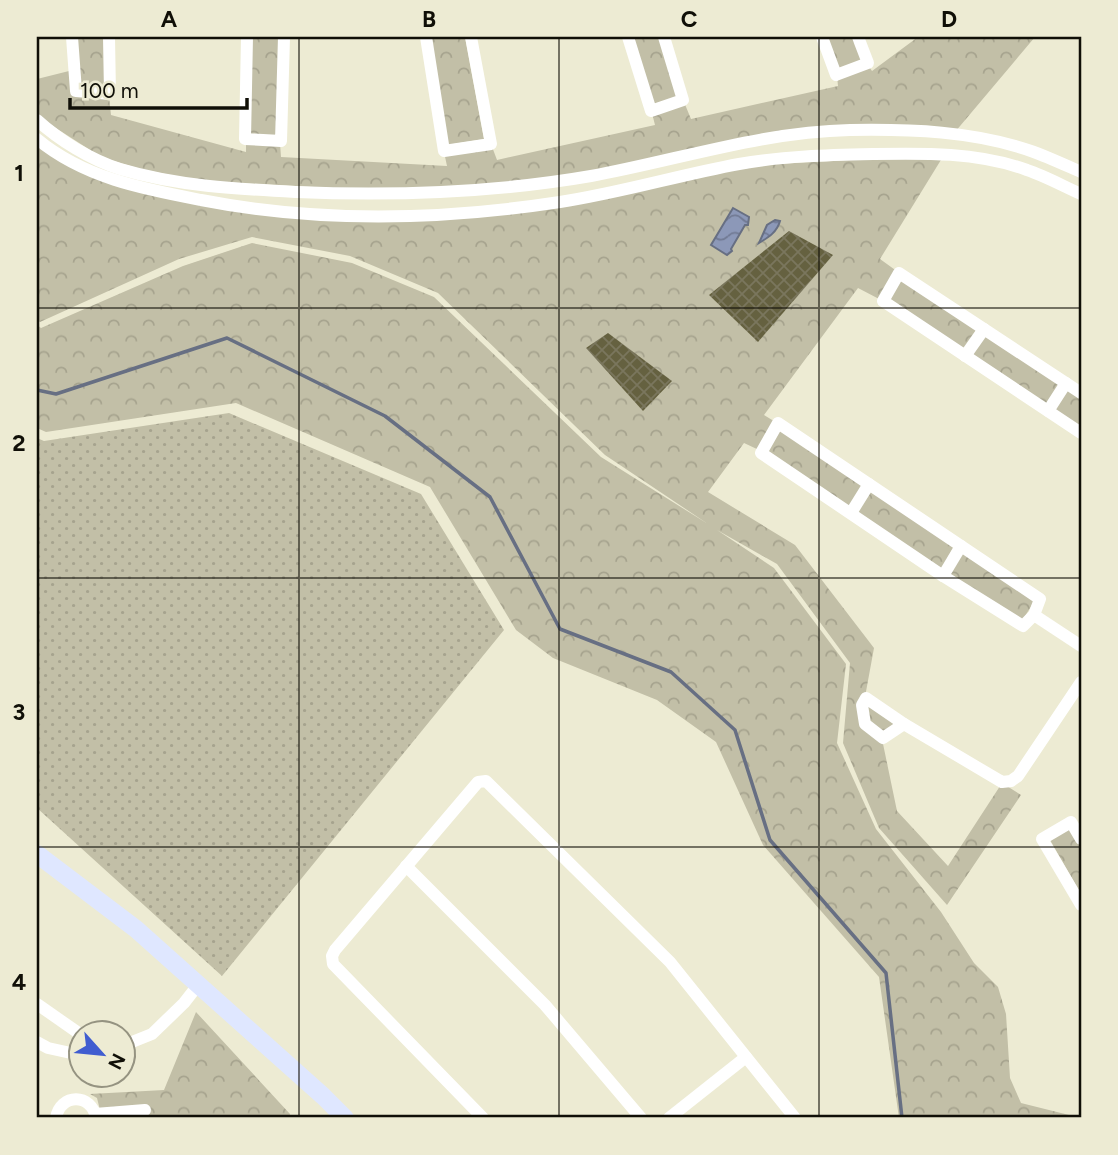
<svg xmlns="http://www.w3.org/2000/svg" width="1118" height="1155" font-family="Figtree,sans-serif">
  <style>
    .grass { fill: url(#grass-dots) }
    .forest { fill: url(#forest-crowns) }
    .water { fill: url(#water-waves); stroke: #676f83; stroke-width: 2 }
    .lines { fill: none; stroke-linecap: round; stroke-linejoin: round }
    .stream { stroke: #676f83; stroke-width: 3.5 }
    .building { fill: url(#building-cross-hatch) }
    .street { stroke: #fff; stroke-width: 12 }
    .secondary { stroke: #dfe7ff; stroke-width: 18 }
    .grid { fill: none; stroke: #100f07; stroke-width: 2; stroke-opacity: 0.55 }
    .neatline { fill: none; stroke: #100f07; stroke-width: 2.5 }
    .grid-label { font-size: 23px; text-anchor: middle; font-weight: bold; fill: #100f07 }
  </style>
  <defs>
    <pattern id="grass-dots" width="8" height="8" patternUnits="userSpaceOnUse" patternTransform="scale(1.75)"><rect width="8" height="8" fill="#c2bfa7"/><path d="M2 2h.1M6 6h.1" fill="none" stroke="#a6a38e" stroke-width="1.8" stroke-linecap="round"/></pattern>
    <pattern id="forest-crowns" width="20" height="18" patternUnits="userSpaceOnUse" patternTransform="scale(1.75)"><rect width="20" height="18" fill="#c2bfa7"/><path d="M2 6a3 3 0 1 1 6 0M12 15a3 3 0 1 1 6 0" fill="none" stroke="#a6a38e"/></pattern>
    <pattern id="water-waves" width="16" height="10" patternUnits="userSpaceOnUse" patternTransform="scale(1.75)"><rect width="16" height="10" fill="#8c98b8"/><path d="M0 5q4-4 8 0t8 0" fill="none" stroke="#717a94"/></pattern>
    <pattern id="building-cross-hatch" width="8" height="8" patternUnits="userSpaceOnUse" patternTransform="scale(1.75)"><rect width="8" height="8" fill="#656140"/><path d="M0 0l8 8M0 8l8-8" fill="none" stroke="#7a765d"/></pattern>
  </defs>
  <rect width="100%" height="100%" fill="#edebd3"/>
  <polygon class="grass" points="229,413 421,494 504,630 222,976 37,808 37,438 44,441"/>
  <g class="forest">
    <polygon points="75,37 107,37 107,91 78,88"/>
    <polygon points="250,37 280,37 277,138 248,137"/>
    <polygon points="429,37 465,37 484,139 447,145"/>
    <polygon points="632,37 659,37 677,97 654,106"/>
    <polygon points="826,37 854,37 864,62 839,70"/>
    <polygon points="918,37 1035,37 955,132 852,128 590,174 468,190 388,191 200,181 140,169 101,157 48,123 37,113 37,79 73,70 75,93 109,96 111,115 246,152 246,141 280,143 281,157 447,166 444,152 491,144 497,160 655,125 652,113 684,102 691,119 838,86 837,76 868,65 872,71"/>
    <polygon points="37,142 108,183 282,212 488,213 736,166 944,155 880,259 898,272 881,300 858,288 764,415 777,423 759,450 744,443 708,492 795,545 874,648 865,697 861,705 882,739 897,811 948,866 1002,783 1021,795 947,905 879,828 843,743 850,663 777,564 717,530 774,568 846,664 837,743 876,829 941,912 974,963 998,987 1006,1014 1010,1078 1021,1103 1081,1118 899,1118 879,977 763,845 716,742 657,700 553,658 516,630 430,487 236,403 46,432 37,428 37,325 41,328 183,266 252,243 352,263 434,297 601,457 708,524 605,455 438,293 350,256 252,237 179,259 40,322 37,319"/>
    <polygon points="901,277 979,329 964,350 887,300"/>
    <polygon points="985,332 1060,384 1047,406 969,355"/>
    <polygon points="1067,387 1081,396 1081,428 1053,411"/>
    <polygon points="779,427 864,485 850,507 766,451"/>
    <polygon points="870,488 954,546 941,570 856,512"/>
    <polygon points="962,550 1035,600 1022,621 949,575"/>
    <polygon points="867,700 900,724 883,735 868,724"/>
    <polygon points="1070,828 1081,847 1081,894 1050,840"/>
    <polygon points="196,1012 290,1114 289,1118 99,1118 101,1114 97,1098 90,1094 164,1090"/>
  </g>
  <g class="water">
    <polygon points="733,208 749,217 748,225 745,225 731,249 732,251 727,255 711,245"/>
    <path d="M775,220L780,221C777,232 769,237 759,243L767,225Z"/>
  </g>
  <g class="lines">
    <polyline class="stream" points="37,390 56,394 227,338 385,416 490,497 560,629 671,672 735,730 770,840 886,973 902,1118"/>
  </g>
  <g class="building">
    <polygon points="789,231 833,255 758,342 709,295"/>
    <polygon points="608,333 672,381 643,411 586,348"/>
  </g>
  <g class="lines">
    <g class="street">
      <polyline points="72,37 76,91 110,94 109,37"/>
      <polyline points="247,37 245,139 281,141 284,37"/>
      <polyline points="426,37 444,151 491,144 471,37"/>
      <polyline points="628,37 651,111 683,100 664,37"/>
      <polyline points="822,37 836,75 868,63 858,37"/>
      <path d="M37,120C59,140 91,160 120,169C177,186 237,189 296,192C395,196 493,193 591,176C678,160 761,132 850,130C910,129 974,131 1031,151C1048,157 1065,165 1081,172"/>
      <path d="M37,139C84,178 143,189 201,200C319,223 442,220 560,202C620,193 679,175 739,164C783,156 828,155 873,154C924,153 978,152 1027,170C1045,176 1063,186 1081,194"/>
      <polyline points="965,356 984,329"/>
      <polyline points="1081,393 899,273 883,301 1081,433"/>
      <polyline points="1048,411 1066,383"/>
      <polygon points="778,423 1040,599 1034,615 1023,626 943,576 761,453"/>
      <polyline points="851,513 869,484"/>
      <polyline points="943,576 961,546"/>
      <polyline points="1034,615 1081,646"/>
      <polygon points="866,698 904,724 883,738 865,724 862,705"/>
      <polyline points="904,724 1002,782 1011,781 1018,776 1081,682"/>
      <polyline points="1081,839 1071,822 1042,839 1081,905"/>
      <polyline points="406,866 545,1005 641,1118"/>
      <polyline points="37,1004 80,1034"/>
      <polyline points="37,1042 48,1048 80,1055"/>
      <polyline points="122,1046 152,1034 184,1003 198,985"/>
      <polyline points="95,1114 145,1110"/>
      <path d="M56,1118C60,1093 92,1093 96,1118"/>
      <polyline points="483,1118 333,964 332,956 335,950 478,782 486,781 670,962 795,1118"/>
      <polyline points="669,1118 746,1057"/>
    </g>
    <polyline class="secondary" points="37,854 136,929 323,1096 345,1118"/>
  </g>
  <path class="grid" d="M299,37V1118M559,37V1118M819,37V1118M37,308H1081M37,578H1081M37,847H1081"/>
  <rect width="1118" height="1155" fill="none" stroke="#edebd3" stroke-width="77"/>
  <g transform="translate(102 1054) rotate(117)"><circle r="33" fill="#edebd3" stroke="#959381" stroke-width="2"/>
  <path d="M0-5L12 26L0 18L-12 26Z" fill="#405dd0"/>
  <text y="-10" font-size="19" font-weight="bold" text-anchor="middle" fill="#100f07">N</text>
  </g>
  <path d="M70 98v10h177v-10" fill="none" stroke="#100f07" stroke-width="3.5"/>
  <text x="80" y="98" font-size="21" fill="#100f07" stroke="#edebd3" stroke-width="5" paint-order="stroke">100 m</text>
  <rect x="38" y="38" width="1042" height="1078" class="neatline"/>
  <g class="grid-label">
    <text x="169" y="27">A</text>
    <text x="429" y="27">B</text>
    <text x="689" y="27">C</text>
    <text x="949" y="27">D</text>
    <text x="19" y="181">1</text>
    <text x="19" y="451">2</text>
    <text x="19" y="720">3</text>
    <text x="19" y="990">4</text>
  </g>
</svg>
